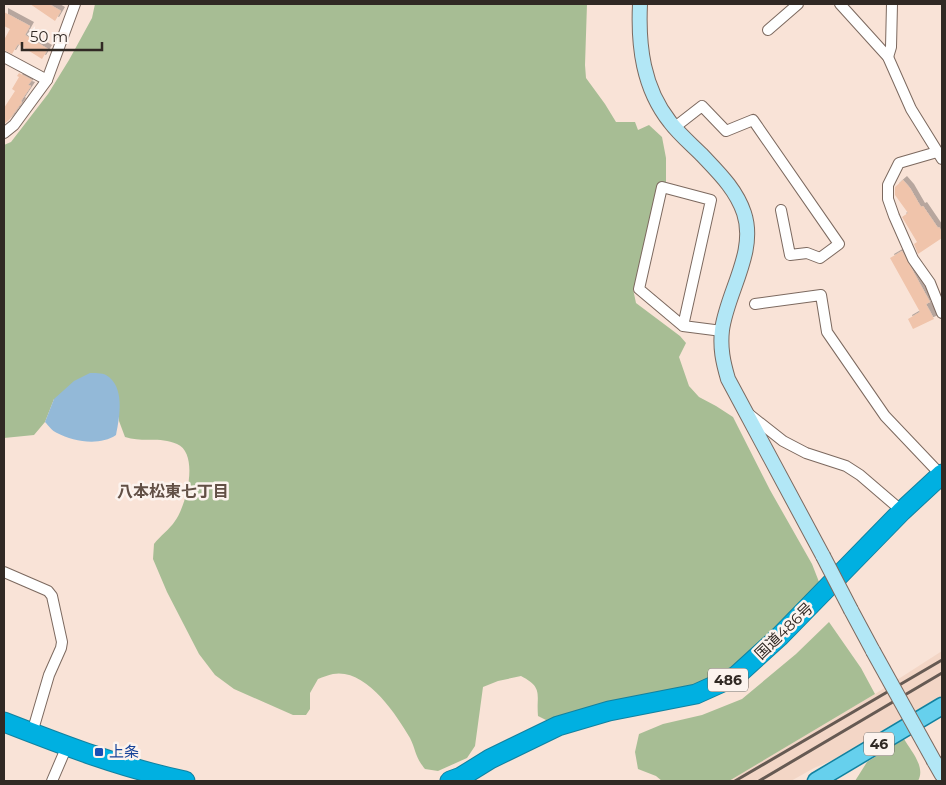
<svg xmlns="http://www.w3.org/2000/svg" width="946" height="785" font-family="Montserrat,'Noto Sans JP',sans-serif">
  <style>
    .built { fill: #f3d6c6 }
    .forest { fill: #a7bd94 }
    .water { fill: #93b9d8 }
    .building { fill: #f0c4ab; filter: url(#shadow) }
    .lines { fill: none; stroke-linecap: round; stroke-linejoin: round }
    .street-casing { stroke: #7c695f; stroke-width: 12 }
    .secondary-casing { stroke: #7c695f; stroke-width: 16 }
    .primary-casing { stroke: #11819f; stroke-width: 19 }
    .highway-casing { stroke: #11819f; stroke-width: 21 }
    .street { stroke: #fff; stroke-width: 10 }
    .secondary { stroke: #b2e7f6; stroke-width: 14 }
    .primary { stroke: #66d0ed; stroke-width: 16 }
    .highway { stroke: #00b0e1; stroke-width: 19 }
    .rail { stroke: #665a53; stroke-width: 3 }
    .secondary-bridge-casing { stroke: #7c695f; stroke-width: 16; stroke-linecap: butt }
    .secondary-bridge { stroke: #b2e7f6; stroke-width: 14 }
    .transit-dot { fill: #1a4fb4; stroke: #fcf3ee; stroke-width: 2 }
    .labels { text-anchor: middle; stroke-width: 5; stroke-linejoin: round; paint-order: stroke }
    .shield { fill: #fcf3ee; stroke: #6e6661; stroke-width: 1 }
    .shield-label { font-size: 14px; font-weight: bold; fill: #312924 }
    .street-label { font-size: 15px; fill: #312924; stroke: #fcf3ee }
    .transit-label { font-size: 15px; fill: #164399; stroke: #fcf3ee; text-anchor: start }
    .neighbourhood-label { font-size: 16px; font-weight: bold; fill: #614f45; stroke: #fcf3ee }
  </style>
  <defs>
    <filter id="shadow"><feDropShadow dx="4" dy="-4" stdDeviation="0" flood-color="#0004"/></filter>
  </defs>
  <rect width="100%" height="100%" fill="#f9e3d7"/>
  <polygon class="built" points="942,651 942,701 856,750 814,768 791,781 729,781 875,694"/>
  <g class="forest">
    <path d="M95,4H587L585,65L586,78L605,104L616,122H635L638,130L649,125L662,137L666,158V187L643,271L633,289L636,303L680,336L686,343L679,357L689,386L699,397L716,406L733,417L770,490L812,564L821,587L742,665L695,690L591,712L546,720L538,716C536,694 544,688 521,676L498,681L483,687L475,746L467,758L438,771L425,769C415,757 416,750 410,738C396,714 366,668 333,674C328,675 323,677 318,679L310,693V709L306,715H293L234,689L215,675L199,654L167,592L153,559L154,544C160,536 170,529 175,521C186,506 200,454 177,444C159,436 143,443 125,437L119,421V400L54,399L45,422L34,435L4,438V145L11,142L48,94L69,60L92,18Z"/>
    <polygon points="829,622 861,668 875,694 729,781 662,781 656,776 638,769 635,752 639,734 663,724 702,715 742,699 796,654"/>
    <path d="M904,739C911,751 926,767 918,781H855L867,762Z"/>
  </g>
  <path class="water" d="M90,373C94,373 102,373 106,375C125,386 120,416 116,435C100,446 74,442 57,433C52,431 49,426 45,422L54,399L74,381Z"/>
  <g class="building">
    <polygon points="30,4 49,4 61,11 55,21"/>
    <polygon points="4,12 30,26 25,35 48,49 42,59 18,44 12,54 4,50 4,40 10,29 4,26"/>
    <polygon points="19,73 32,80 28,85 31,86 21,101 22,102 9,120 4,124 4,108 15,91 12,89 19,77 17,76"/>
    <polygon points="903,180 910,188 921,207 923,206 938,228 939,227 942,232 942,238 918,254 914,244 917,242 902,217 908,213 895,195 895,187"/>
    <polygon points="902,251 930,302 926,304 934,319 913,329 908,319 920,312 890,258"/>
  </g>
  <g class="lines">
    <defs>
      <g id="street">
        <polyline points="840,4 888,57 911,109 942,159"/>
        <polyline points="768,30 798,4"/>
        <polyline points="4,57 47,80"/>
        <polyline points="888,57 891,47 892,4"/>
        <polyline points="675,127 702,106 726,131 753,120 839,244 820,258 807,253 790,255 781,210"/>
        <polyline points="4,133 14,125 47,80 75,4"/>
        <polyline points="937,152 899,163 888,185 888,199 894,216 913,259 930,283 942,313"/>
        <polyline points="755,304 821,295 827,332 885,416 941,475"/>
        <polyline points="683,326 711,200 662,187 639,289 683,326 722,331"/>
        <polyline points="750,415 783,441 806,453 846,466 860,475 902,511"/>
        <polyline points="4,572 48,591 52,596 62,642 61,648 49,675 32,733"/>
        <polyline points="52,781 67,746"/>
      </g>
      <g id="secondary">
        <path d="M640,4C638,46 643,88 670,122C679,134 691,144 702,155C718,172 736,189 744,213C757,252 727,292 722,330C720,348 723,362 728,379L823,556"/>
        <polyline points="851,610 873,651"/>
        <polyline points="934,761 942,775"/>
      </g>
      <polyline id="primary" points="816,781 942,706"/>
      <g id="highway">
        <path d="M4,722C63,745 122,768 185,781"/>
        <polyline points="450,781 461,777 490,759 558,726 609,711 696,694 736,676 780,636 902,511 942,474"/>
      </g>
    </defs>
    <use href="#street" class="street-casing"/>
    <use href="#secondary" class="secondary-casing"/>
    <use href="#primary" class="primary-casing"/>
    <use href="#highway" class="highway-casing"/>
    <use href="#street" class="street"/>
    <use href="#secondary" class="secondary"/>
    <use href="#primary" class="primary"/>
    <use href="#highway" class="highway"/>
    <g class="rail">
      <polyline points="735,781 942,660"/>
      <polyline points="759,781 942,673"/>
    </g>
    <defs>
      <g id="secondary-bridge">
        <polyline points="823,556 851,610"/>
        <polyline points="873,651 934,761"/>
      </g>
    </defs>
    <use href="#secondary-bridge" class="secondary-bridge-casing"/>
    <use href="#secondary-bridge" class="secondary-bridge"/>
  </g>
  <rect class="transit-dot" x="94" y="747" width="10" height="10" rx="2.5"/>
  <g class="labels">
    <g class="shield">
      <rect x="708" y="668.5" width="40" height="23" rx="4"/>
      <rect x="864" y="732.5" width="30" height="23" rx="4"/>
    </g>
    <g class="shield-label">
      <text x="728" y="685">486</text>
      <text x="879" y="749">46</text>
    </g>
    <g class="street-label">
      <text transform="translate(784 631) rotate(-44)" y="5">国道486号</text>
    </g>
    <g class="transit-label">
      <text x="109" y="757">上条</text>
    </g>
    <g class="neighbourhood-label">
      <text x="173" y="497">八本松東七丁目</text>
    </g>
  </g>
  <rect width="946" height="785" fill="none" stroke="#312924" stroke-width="10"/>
  <path d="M22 42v8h80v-8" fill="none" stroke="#312924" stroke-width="2.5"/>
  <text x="30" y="42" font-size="15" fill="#312924" stroke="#fcf3ee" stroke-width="4" paint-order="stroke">50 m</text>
</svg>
